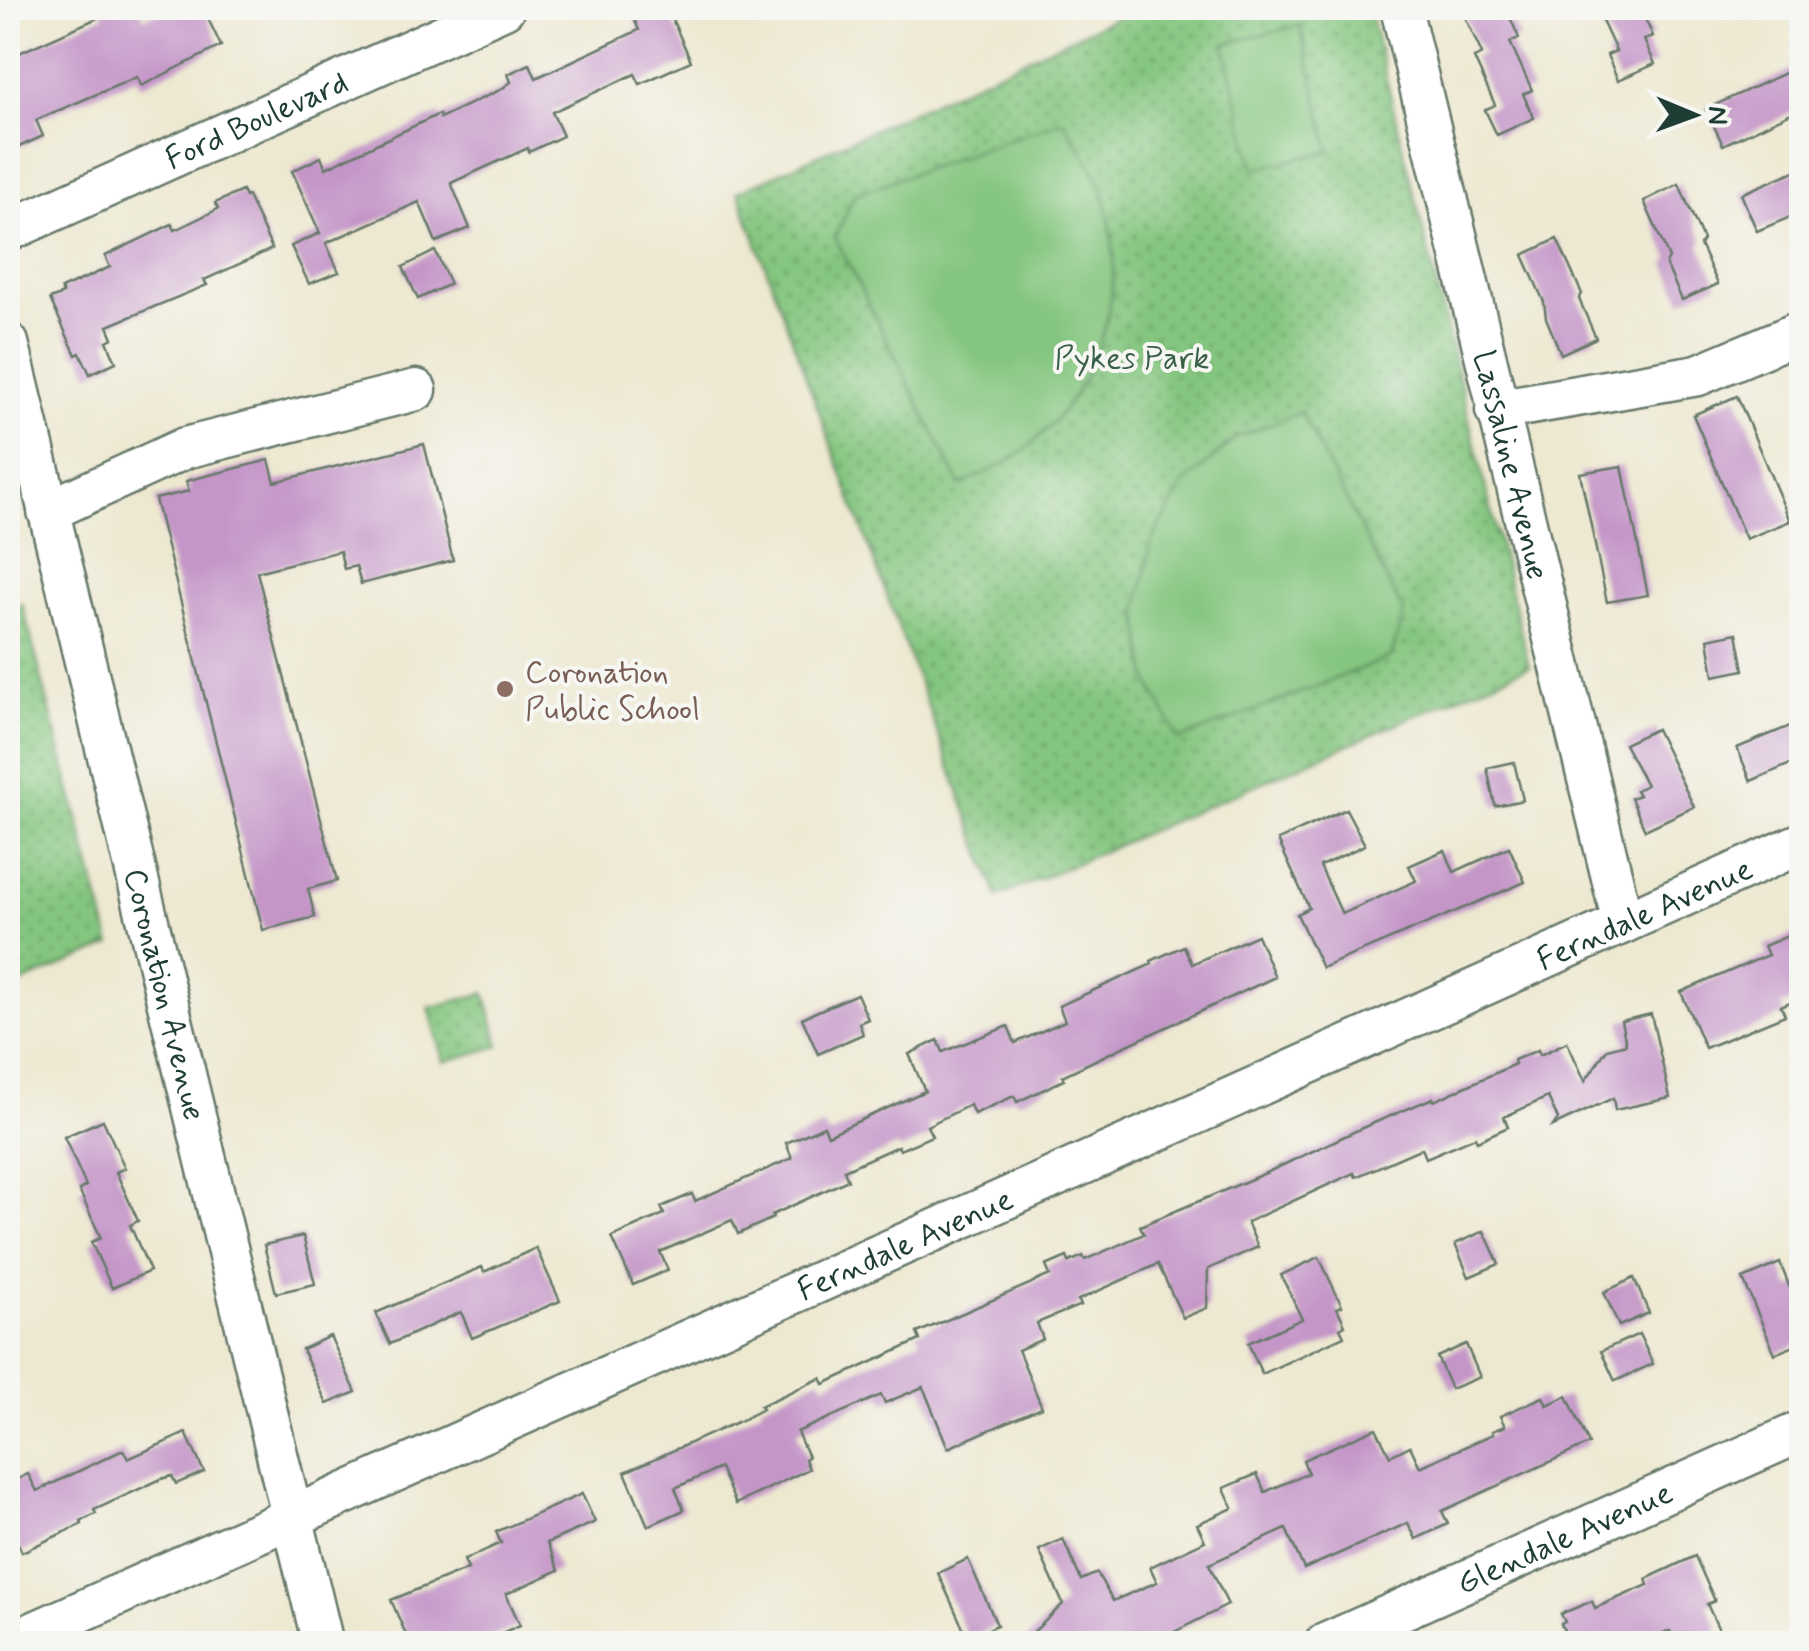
<svg xmlns="http://www.w3.org/2000/svg" width="1809" height="1651" font-family="Mynerve,sans-serif">
  <style>
    .grass { fill: url(#grass-dots); stroke: #52825a; stroke-width: 2.5 }
    .pitch { fill: #84c67f; stroke: #52825a; stroke-width: 2.5 }
    .building { fill: #c496c8 }
    .lines { fill: none; stroke-linecap: round; stroke-linejoin: round }
    .minor-casing { stroke: #67796b; stroke-width: 45 }
    .minor { stroke: #fff; stroke-width: 40 }
    .education-dot { fill: #8d6e63; stroke: #f6f6f2; stroke-width: 4 }
    .labels { text-anchor: middle; stroke-width: 8; stroke-linejoin: round; paint-order: stroke }
    .street-label { font-size: 32px; fill: #1f3d34; stroke: #f6f6f2 }
    .park-label { font-size: 32px; fill: #385f47; stroke: #f6f6f2 }
    .education-label { font-size: 32px; fill: #785e54; stroke: #f6f6f2; text-anchor: start }
  </style>
  <defs>
    <pattern id="grass-dots" width="8" height="8" patternUnits="userSpaceOnUse" patternTransform="scale(2.5)"><rect width="8" height="8" fill="#84c67f"/><path d="M2 2h.1M6 6h.1" fill="none" stroke="#6ba269" stroke-width="1.8" stroke-linecap="round"/></pattern>
  </defs>
  <rect width="100%" height="100%" fill="#f6f6f2"/>
  <filter id="ink" filterUnits="userSpaceOnUse"><feTurbulence type="fractalNoise" baseFrequency=".01" numOctaves="2"/><feDisplacementMap in="SourceGraphic" scale="20" xChannelSelector="R" yChannelSelector="G"/><feConvolveMatrix kernelMatrix="1 2 1 2 8 2 1 2 1" color-interpolation-filters="sRGB"/></filter>
  <filter id="wash" filterUnits="userSpaceOnUse"><feTurbulence type="fractalNoise" baseFrequency=".0048" numOctaves="4" result="noise"/><feDisplacementMap in="SourceGraphic" scale="40" xChannelSelector="R" yChannelSelector="G"/><feGaussianBlur stdDeviation="2.25" result="paint"/><feColorMatrix in="noise" values="0 0 0 0 0 0 0 0 0 0 0 0 0 0 0 0 0 1.4 0 .05"/><feComposite in="paint" operator="in"/></filter>
  <g filter="url(#wash)">
    <rect width="100%" height="100%" fill="#ede8d0"/>
    <g class="grass">
      <polygon points="1136,8 1369,8 1529,666 998,897 738,192"/>
      <polygon points="22,603 111,945 8,989 8,610"/>
      <polygon points="485,993 500,1046 444,1062 429,1008"/>
    </g>
    <g class="pitch">
      <polygon points="1300,25 1330,151 1254,169 1224,44"/>
      <path d="M1063,120C1075,141 1093,164 1101,186C1132,283 1104,382 1027,448C1009,464 981,474 960,485L835,237L855,194Z"/>
      <polygon points="1301,412 1404,613 1391,657 1179,740 1148,679 1138,611 1151,542 1185,483 1237,437"/>
    </g>
    <g id="blocks">
      <g class="building">
        <polygon points="101,8 140,8 144,18 167,8 203,8 221,46 141,86 137,77 36,120 43,136 8,152 8,58 104,15"/>
        <polygon points="629,8 667,8 691,61 640,84 635,74 552,112 563,136 529,152 528,148 451,183 470,228 436,242 419,202 326,243 339,272 309,284 291,246 320,233 292,171 321,157 326,168 439,114 440,118 500,90 511,82 508,74 530,64 536,78 639,30"/>
        <polygon points="1461,8 1506,8 1519,38 1510,42 1532,90 1523,94 1534,118 1497,135 1485,110 1495,105 1474,58 1482,54"/>
        <polygon points="1596,8 1640,8 1653,36 1644,40 1655,64 1618,80 1607,55 1616,51"/>
        <polygon points="1802,65 1802,108 1723,145 1706,109"/>
        <polygon points="1802,168 1802,212 1757,231 1741,194"/>
        <polygon points="1679,184 1703,240 1700,245 1718,284 1682,300 1666,264 1669,258 1644,201"/>
        <polygon points="242,191 245,197 248,196 272,249 204,280 207,285 108,326 113,338 107,341 116,362 90,374 80,353 76,355 50,299 63,294 61,289 110,267 105,256 172,224 175,230 218,209 215,203"/>
        <polygon points="1557,239 1582,294 1579,299 1596,338 1561,354 1546,318 1544,302 1523,255"/>
        <polygon points="435,251 450,284 418,299 403,267"/>
        <polygon points="1737,396 1790,521 1746,539 1693,415"/>
        <polygon points="424,444 453,560 361,584 356,566 344,569 340,551 257,572 337,881 308,889 315,917 263,930 155,499 189,491 186,481 269,460 275,482"/>
        <polygon points="1622,466 1648,595 1607,602 1580,473"/>
        <polygon points="1737,633 1744,670 1714,676 1708,639"/>
        <polygon points="1802,721 1802,759 1751,781 1737,748"/>
        <polygon points="1656,729 1694,807 1645,830 1631,798 1639,795 1636,790 1646,785 1624,744"/>
        <polygon points="1514,762 1523,800 1495,806 1487,768"/>
        <polygon points="1346,809 1365,845 1320,866 1342,914 1416,881 1409,866 1445,850 1454,872 1509,847 1525,882 1322,968 1297,914 1309,908 1278,840"/>
        <polygon points="1802,930 1802,997 1781,1006 1785,1015 1705,1048 1681,992 1768,955 1764,946"/>
        <polygon points="1257,935 1275,977 1108,1054 1062,1076 1064,1080 1017,1102 1014,1096 974,1114 970,1105 927,1126 932,1136 900,1150 898,1146 844,1170 848,1180 772,1215 773,1218 738,1234 732,1220 660,1252 668,1270 633,1285 612,1237 664,1214 661,1207 692,1194 695,1201 792,1158 786,1143 824,1126 828,1135 925,1091 909,1054 938,1040 943,1052 1008,1026 1015,1043 1065,1021 1059,1006 1152,964 1151,961 1184,946 1192,964"/>
        <polygon points="857,994 868,1019 859,1023 863,1034 818,1054 802,1018"/>
        <polygon points="1651,1014 1670,1098 1615,1110 1613,1098 1553,1126 1558,1119 1548,1097 1504,1117 1508,1127 1477,1141 1475,1137 1426,1158 1422,1148 1356,1177 1354,1173 1247,1222 1258,1247 1208,1269 1207,1308 1183,1318 1158,1264 1078,1300 1081,1305 1037,1323 1043,1339 1018,1350 1042,1407 948,1448 923,1387 885,1403 881,1395 797,1432 808,1457 805,1459 809,1469 736,1504 720,1468 675,1488 684,1510 648,1526 625,1472 744,1419 762,1409 760,1406 821,1378 824,1384 920,1340 917,1333 1050,1275 1046,1266 1067,1257 1069,1262 1083,1256 1085,1260 1144,1234 1140,1226 1268,1172 1362,1128 1433,1098 1434,1101 1515,1064 1514,1060 1538,1050 1540,1055 1567,1042 1585,1081 1607,1049 1626,1044 1621,1021"/>
        <polygon points="103,1120 125,1168 116,1172 138,1221 130,1225 150,1271 112,1288 91,1242 101,1238 79,1190 86,1186 64,1137"/>
        <polygon points="1484,1231 1499,1264 1469,1277 1455,1244"/>
        <polygon points="303,1236 315,1284 276,1293 264,1245"/>
        <polygon points="536,1248 560,1301 472,1338 461,1312 390,1344 376,1313 482,1267 484,1272"/>
        <polygon points="1319,1257 1342,1306 1337,1308 1345,1325 1340,1328 1344,1336 1262,1374 1248,1343 1302,1319 1281,1275"/>
        <polygon points="1780,1263 1790,1288 1802,1283 1802,1343 1775,1354 1743,1279"/>
        <polygon points="1634,1278 1649,1313 1619,1326 1604,1292"/>
        <polygon points="1639,1334 1653,1364 1615,1381 1601,1351"/>
        <polygon points="330,1336 356,1392 327,1404 302,1349"/>
        <polygon points="1466,1344 1480,1377 1451,1389 1437,1357"/>
        <polygon points="1567,1396 1589,1444 1442,1511 1448,1524 1416,1539 1408,1523 1304,1569 1286,1529 1209,1564 1228,1605 1150,1644 1021,1644 1063,1604 1039,1550 1063,1539 1081,1580 1097,1573 1113,1601 1157,1582 1150,1567 1205,1541 1197,1524 1233,1508 1224,1488 1257,1474 1265,1492 1308,1473 1303,1460 1376,1428 1390,1456 1410,1446 1420,1467 1493,1434 1492,1431 1505,1426 1500,1416 1543,1397 1547,1405"/>
        <polygon points="186,1433 204,1472 176,1484 172,1476 161,1479 94,1510 96,1514 81,1521 82,1524 22,1552 8,1521 8,1484 28,1474 37,1491 123,1450 128,1459"/>
        <polygon points="582,1494 595,1522 547,1543 559,1570 506,1594 520,1625 477,1644 410,1644 391,1600 468,1569 464,1560 501,1543 496,1532"/>
        <polygon points="1695,1556 1715,1601 1707,1604 1719,1630 1689,1644 1675,1644 1670,1631 1641,1644 1570,1644 1561,1624 1565,1622 1561,1614 1592,1601 1595,1608 1648,1585 1646,1579"/>
        <polygon points="968,1559 997,1625 968,1639 938,1573"/>
      </g>
    </g>
  </g>
  <g filter="url(#ink)">
    <use href="#blocks" fill-opacity="0" stroke="#67796b" stroke-width="2.5"/>
    <g class="lines">
      <defs>
        <g id="minor">
          <path id="s1" d="M1401,8L1623,923"/>
          <path id="s2" d="M8,231L504,8"/>
          <path id="s3" d="M8,343L323,1644"/>
          <polyline points="1496,410 1698,375 1802,331"/>
          <polyline points="48,511 185,448 416,390"/>
          <path id="s4" d="M8,1644L1802,843"/>
          <path id="s5" d="M1325,1644L1802,1431"/>
        </g>
      </defs>
      <use href="#minor" class="minor-casing"/>
      <use href="#minor" class="minor"/>
    </g>
  </g>
  <circle class="education-dot" cx="505" cy="689" r="10"/>
  <g class="labels">
    <g class="street-label">
      <text dy="11" stroke="none"><textPath href="#s2" startOffset="272">Ford Boulevard</textPath></text>
      <text dy="11" stroke="none"><textPath href="#s1" startOffset="470">Lassaline Avenue</textPath></text>
      <text dy="11" stroke="none"><textPath href="#s4" startOffset="1792">Ferndale Avenue</textPath></text>
      <text dy="11" stroke="none"><textPath href="#s3" startOffset="670">Coronation Avenue</textPath></text>
      <text dy="11" stroke="none"><textPath href="#s4" startOffset="982">Ferndale Avenue</textPath></text>
      <text dy="11" stroke="none"><textPath href="#s5" startOffset="262">Glendale Avenue</textPath></text>
    </g>
    <g class="park-label">
      <text x="1132" y="368">Pykes Park</text>
    </g>
    <g class="education-label">
      <text x="525" y="682">Coronation<tspan x="525" dy="37">Public School</tspan></text>
    </g>
  </g>
  <rect width="1809" height="1651" fill="none" stroke="#f6f6f2" stroke-width="40"/>
  <g transform="translate(1694 115) rotate(91)" stroke="#f6f6f2" stroke-width="8" paint-order="stroke">
  <path d="M0-8L18 38L0 25L-18 38Z" fill="#1f3d34"/>
  <text y="-15" font-size="28" font-weight="bold" text-anchor="middle" fill="#1f3d34">N</text>
  </g>
</svg>
